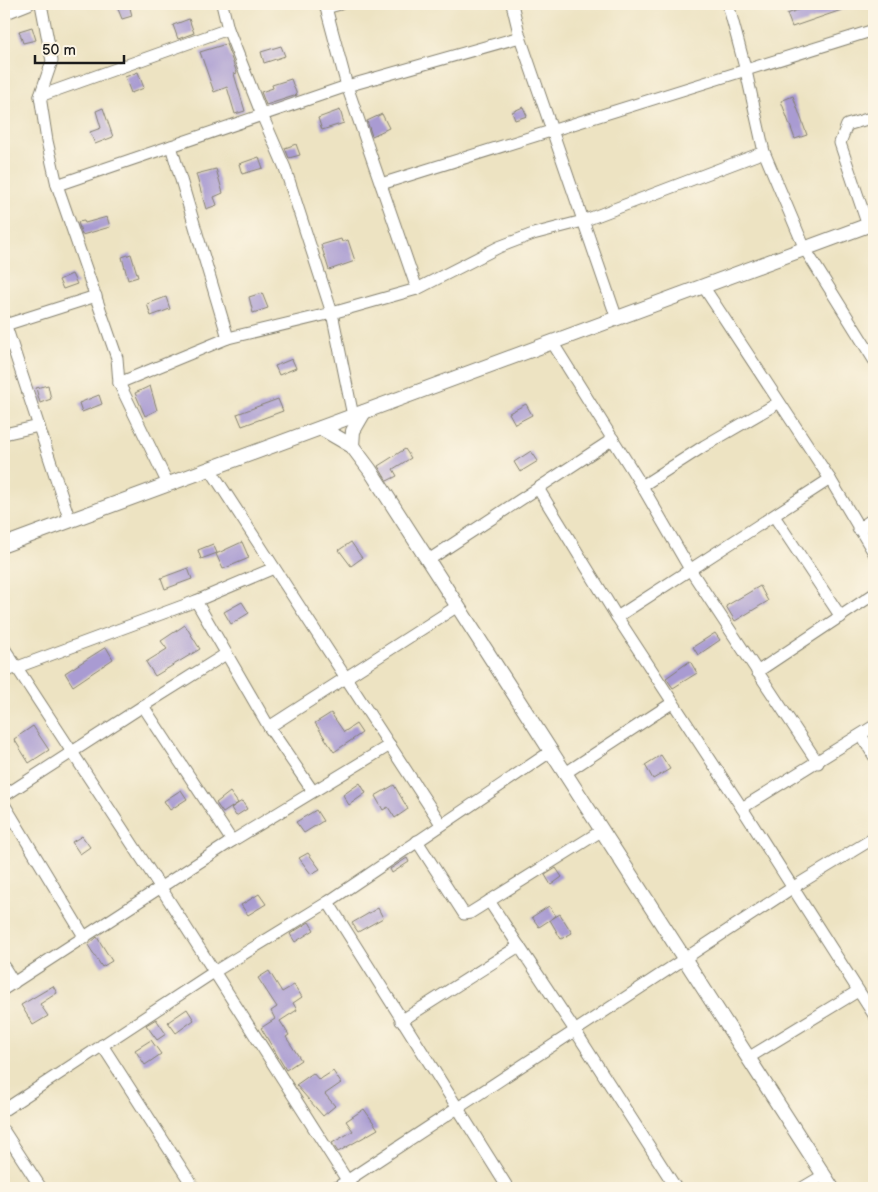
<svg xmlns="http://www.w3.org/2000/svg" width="878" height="1192" font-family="'Balsamiq Sans',sans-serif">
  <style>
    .building { fill: #a99bd2 }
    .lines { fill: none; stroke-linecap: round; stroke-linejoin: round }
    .minor-casing { stroke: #84806f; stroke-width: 13 }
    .tertiary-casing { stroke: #84806f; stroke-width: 16 }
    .minor { stroke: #fff; stroke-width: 11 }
    .tertiary { stroke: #fff; stroke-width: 14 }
  </style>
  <rect width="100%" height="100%" fill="#fcf5e5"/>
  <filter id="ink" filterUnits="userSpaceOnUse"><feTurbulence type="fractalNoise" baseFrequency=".02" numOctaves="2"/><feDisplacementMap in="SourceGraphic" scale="10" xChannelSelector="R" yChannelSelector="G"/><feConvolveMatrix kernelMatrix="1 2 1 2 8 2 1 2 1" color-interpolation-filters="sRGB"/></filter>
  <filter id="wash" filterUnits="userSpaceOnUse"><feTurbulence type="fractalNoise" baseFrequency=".0096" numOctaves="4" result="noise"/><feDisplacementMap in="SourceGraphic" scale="20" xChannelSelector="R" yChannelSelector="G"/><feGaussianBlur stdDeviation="1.12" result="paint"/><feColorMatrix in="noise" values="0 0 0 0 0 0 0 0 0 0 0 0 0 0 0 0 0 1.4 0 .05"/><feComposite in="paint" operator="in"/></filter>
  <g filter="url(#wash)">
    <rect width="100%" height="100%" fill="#ede3c2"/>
    <g id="blocks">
      <g class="building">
        <polygon points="116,4 129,4 132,16 122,19"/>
        <polygon points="814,4 856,4 856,5 792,27 787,14"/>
        <polygon points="189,19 194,33 178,39 173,25"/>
        <polygon points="32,27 36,40 23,43 19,31"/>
        <polygon points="226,44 237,73 234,74 245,111 235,114 227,87 214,92 200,52"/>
        <polygon points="281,46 285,56 264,63 261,52"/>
        <polygon points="138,72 144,88 131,93 125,77"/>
        <polygon points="291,79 297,95 266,105 261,92 273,88 272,85"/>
        <polygon points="793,96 807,135 795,139 781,101"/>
        <polygon points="523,107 527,116 515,120 512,112"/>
        <polygon points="103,108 113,137 95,144 90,132 101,128 96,111"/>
        <polygon points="340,110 344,123 322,130 318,118"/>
        <polygon points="382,114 389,128 372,136 367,121"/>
        <polygon points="296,144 300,155 289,158 285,148"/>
        <polygon points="259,157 263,168 242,174 239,164"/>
        <polygon points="216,169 223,193 214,197 217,205 206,209 196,174"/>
        <polygon points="107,217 110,227 82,235 78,222 84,221 85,223"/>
        <polygon points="341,239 342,242 348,240 355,261 329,270 321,245"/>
        <polygon points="131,254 138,277 128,280 122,257"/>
        <polygon points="72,274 77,284 63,289 59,280"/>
        <polygon points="262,293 268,308 253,313 249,297"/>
        <polygon points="166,297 170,309 151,316 147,304"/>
        <polygon points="292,359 296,368 279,375 275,366"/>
        <polygon points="48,385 51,399 40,403 36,388"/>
        <polygon points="150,386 157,410 145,416 135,393"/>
        <polygon points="99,395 102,404 82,412 79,403"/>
        <polygon points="278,399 283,411 242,426 237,414"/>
        <polygon points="526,404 532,415 515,424 509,413"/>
        <polygon points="405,449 411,458 393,469 397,476 387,481 378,466"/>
        <polygon points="531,451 538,461 520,472 514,462"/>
        <polygon points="242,542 249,558 223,569 216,554"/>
        <polygon points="351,542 362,558 351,566 339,550"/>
        <polygon points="213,544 217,553 201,559 198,550"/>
        <polygon points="188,568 192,579 165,589 161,578"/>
        <polygon points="760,586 768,601 735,621 726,606"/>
        <polygon points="242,602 249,613 231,624 224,612"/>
        <polygon points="185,625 200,649 155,676 146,662 167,649 161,641"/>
        <polygon points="715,633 720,640 698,655 693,647"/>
        <polygon points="106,647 113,659 73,686 65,673"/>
        <polygon points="690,661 697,673 673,688 666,678"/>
        <polygon points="331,713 344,732 356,724 362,733 334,752 315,723"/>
        <polygon points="33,726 49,750 29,763 14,739"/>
        <polygon points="661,755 670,769 653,779 645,765"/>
        <polygon points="360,783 366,793 349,805 343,795"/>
        <polygon points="394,785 408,809 395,818 388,807 383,810 375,796"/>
        <polygon points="181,790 187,799 170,810 164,801"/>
        <polygon points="230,792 238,803 223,813 216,803"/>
        <polygon points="242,801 247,809 236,816 231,808"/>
        <polygon points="316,810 323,821 304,833 296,822"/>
        <polygon points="82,836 90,847 80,854 72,842"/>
        <polygon points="308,853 320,869 311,874 299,858"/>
        <polygon points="407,858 409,862 392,873 390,869"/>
        <polygon points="556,868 562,877 551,885 545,875"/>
        <polygon points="259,894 266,904 248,915 241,905"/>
        <polygon points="549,906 556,916 539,927 532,917"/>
        <polygon points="378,908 383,918 358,932 352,923"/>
        <polygon points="560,914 572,933 561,939 550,920"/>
        <polygon points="309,922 314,930 295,942 290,934"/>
        <polygon points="97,937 112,961 102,967 88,945"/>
        <polygon points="269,971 282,992 294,985 302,997 293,1003 297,1010 280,1021 289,1035 286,1037 301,1060 286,1070 261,1028 275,1019 271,1011 277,1007 258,978"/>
        <polygon points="53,986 57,993 40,1004 48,1016 33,1025 21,1005"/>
        <polygon points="187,1009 194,1020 176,1033 168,1022"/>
        <polygon points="156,1019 166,1034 157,1040 146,1025"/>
        <polygon points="151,1040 161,1054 145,1065 135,1050"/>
        <polygon points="333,1071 341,1083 325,1094 335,1106 323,1116 296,1085 313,1073 319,1080"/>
        <polygon points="364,1109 378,1129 338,1152 332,1143 353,1131 346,1121"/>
      </g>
    </g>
  </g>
  <g filter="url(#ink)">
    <use href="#blocks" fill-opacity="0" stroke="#84806f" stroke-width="1"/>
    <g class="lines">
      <defs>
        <g id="minor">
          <polyline points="41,4 52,61 40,96 47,141 57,185 347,86 520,37"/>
          <polyline points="222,4 228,29 262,115 285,168 332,313 353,416"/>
          <polyline points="325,4 347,86 417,289"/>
          <polyline points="512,4 520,37 617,319"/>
          <polyline points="728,4 746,71 764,152 805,249 874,360"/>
          <polyline points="326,8 340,4"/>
          <polyline points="4,14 29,4"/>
          <polyline points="40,96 228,29"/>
          <polyline points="171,146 228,338"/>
          <polyline points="381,184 874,30"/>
          <polyline points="57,185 117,358 119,383 168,484"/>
          <polyline points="868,226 840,143 847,125 874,117"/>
          <polyline points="703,286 830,479 874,553"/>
          <polyline points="4,320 70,521"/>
          <polyline points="5,325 96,296"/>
          <polyline points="552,342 642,486 691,571 818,763"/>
          <polyline points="119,383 228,338 332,313 417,289 499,247 533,234 583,221 764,152"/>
          <polyline points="4,434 39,426"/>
          <polyline points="210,469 441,824"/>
          <polyline points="642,486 704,446 778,403"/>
          <polyline points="539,490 617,617 742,808 874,1015"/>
          <polyline points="774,516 841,617"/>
          <polyline points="858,529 874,518"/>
          <polyline points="427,561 613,439"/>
          <polyline points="196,601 269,727 312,790"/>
          <polyline points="617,617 830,479"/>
          <polyline points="4,648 161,888 352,1188"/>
          <polyline points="4,672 196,601 274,568"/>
          <polyline points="757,672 874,594"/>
          <polyline points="143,706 232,841"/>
          <polyline points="269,727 456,607"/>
          <polyline points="861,735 874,756"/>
          <polyline points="564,774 672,703"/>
          <polyline points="4,796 143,706 226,654"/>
          <polyline points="4,804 85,938"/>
          <polyline points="742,808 874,726"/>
          <polyline points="417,841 464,914 470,913 601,831"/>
          <polyline points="489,901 576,1032 676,1188"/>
          <polyline points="328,902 508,1188"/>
          <polyline points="4,967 14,983"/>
          <polyline points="4,989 232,841 390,745"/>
          <polyline points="401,1021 519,946"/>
          <polyline points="102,1045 194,1188"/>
          <polyline points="748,1058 858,991"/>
          <polyline points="4,1110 214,972 328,902 550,752"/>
          <polyline points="4,1131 41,1188"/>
          <polyline points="336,1188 792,888 874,838"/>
          <polyline points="802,1188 824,1175"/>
        </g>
        <g id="tertiary">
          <polyline points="321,428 352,446 370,470 832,1188"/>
          <polyline points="352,446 353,431 364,412"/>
          <polyline points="4,545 874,223"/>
        </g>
      </defs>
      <use href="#minor" class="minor-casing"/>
      <use href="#tertiary" class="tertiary-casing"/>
      <use href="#minor" class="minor"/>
      <use href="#tertiary" class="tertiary"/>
    </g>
  </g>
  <rect width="878" height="1192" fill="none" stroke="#fcf5e5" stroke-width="20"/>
  <path d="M35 55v8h89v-8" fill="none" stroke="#1c1c1c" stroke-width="2.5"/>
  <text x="42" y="55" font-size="15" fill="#1c1c1c" stroke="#fcf5e5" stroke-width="4" paint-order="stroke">50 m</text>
</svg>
